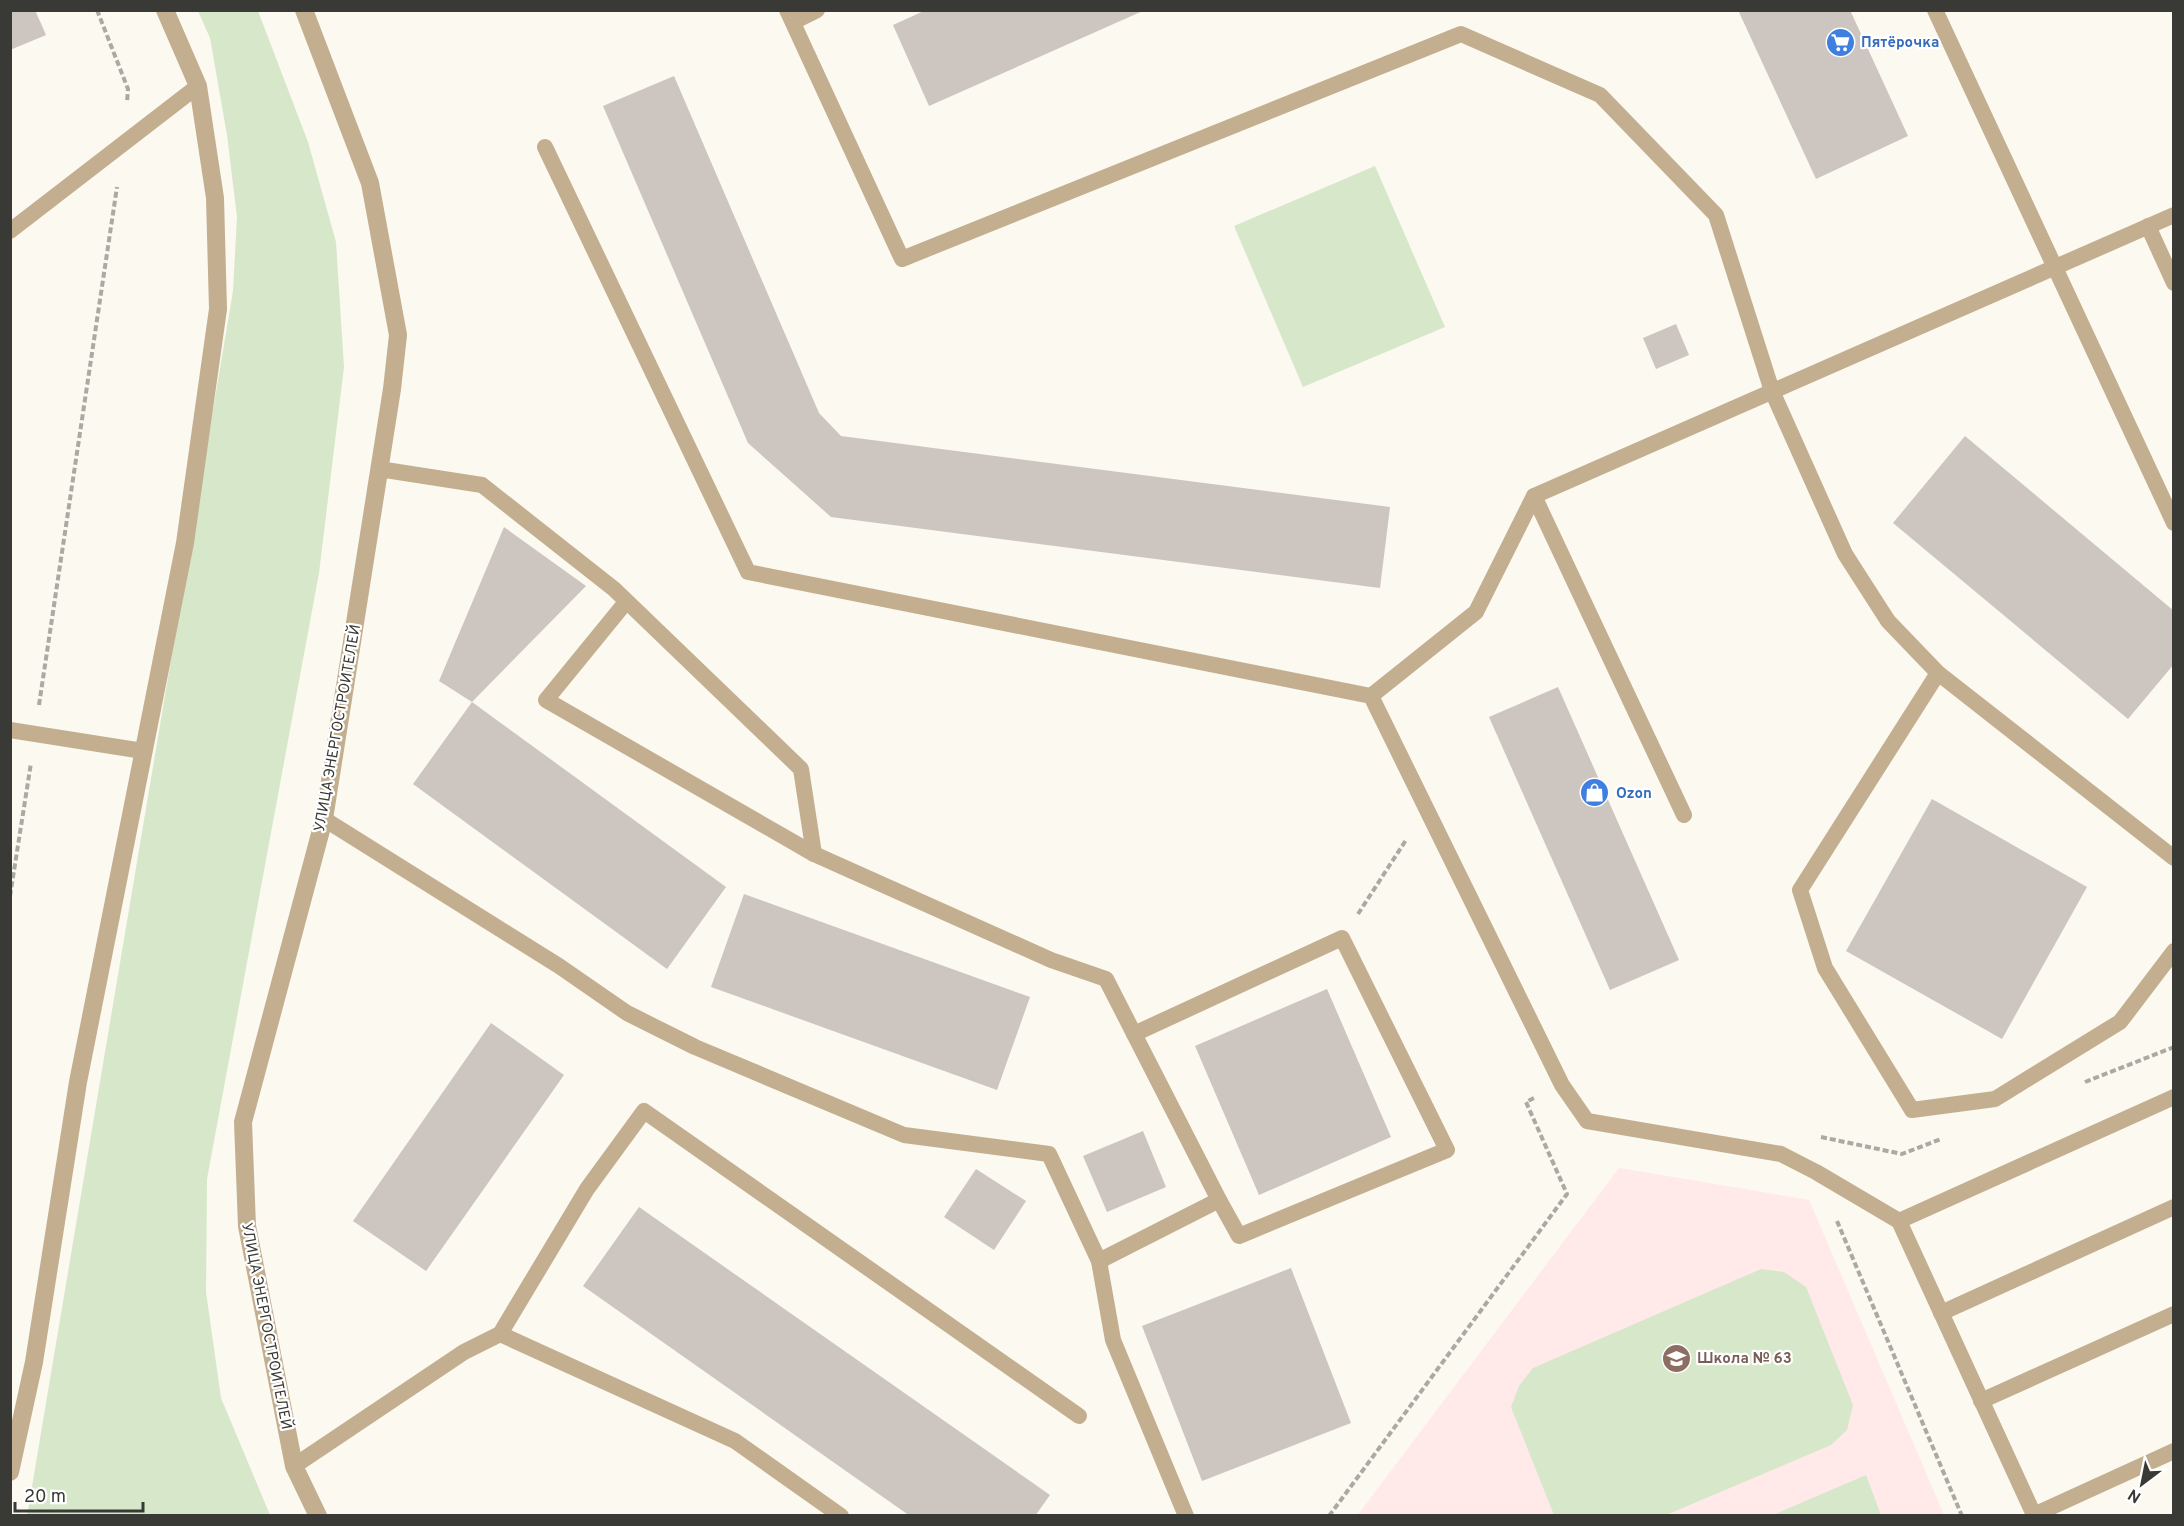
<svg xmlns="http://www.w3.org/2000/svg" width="2184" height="1526" font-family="Overpass,sans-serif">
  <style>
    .education { fill: #ffe9e9 }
    .green { fill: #d6e8c9 }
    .building { fill: #cdc5bf }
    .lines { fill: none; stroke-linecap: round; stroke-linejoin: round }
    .path { stroke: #aaa9a2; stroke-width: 4; stroke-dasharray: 6 3; stroke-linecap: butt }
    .lane { stroke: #c3af90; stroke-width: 16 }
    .street { stroke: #c3af90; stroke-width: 18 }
    .labels { text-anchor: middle; stroke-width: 4.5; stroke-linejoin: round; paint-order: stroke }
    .shop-label { font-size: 15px; font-weight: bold; fill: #366cbe; stroke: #fff; text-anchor: start }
    .street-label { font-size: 15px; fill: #393935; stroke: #fff }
    .education-label { font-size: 15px; font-weight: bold; fill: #785e54; stroke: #fff; text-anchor: start }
  </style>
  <rect width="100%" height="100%" fill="#fbf9f0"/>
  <polygon class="education" points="1619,1168 1809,1200 1944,1515 1357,1516"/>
  <g class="green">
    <polygon points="198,11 258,11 308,142 336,242 344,367 319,573 207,1179 206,1292 221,1398 270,1515 27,1516 233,291 237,217 227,135 210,38"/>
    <polygon points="1375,166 1445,327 1303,387 1234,226"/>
    <polygon points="1761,1269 1784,1272 1806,1287 1853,1405 1847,1430 1831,1445 1666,1515 1554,1515 1511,1407 1519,1386 1533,1368"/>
    <polygon points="1866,1475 1881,1515 1773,1515"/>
  </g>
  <g class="building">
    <polygon points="10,10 35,10 46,35 10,50"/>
    <polygon points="926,10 1145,10 929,106 893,25"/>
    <polygon points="1738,10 1850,10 1908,136 1816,179"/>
    <polygon points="674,76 819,413 841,436 1390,507 1380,588 831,517 748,443 603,106"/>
    <polygon points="1676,324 1689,355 1656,369 1643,338"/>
    <polygon points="1965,436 2174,611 2174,664 2128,719 1893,523"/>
    <polygon points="504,527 586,586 472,702 439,681"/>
    <polygon points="1558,687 1679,960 1610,990 1489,717"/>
    <polygon points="472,702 726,887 667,969 413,784"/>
    <polygon points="1932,799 2087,887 2002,1039 1846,951"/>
    <polygon points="744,894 1030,997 997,1090 711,987"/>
    <polygon points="1327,989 1391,1137 1259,1195 1195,1046"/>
    <polygon points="491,1023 564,1075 426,1271 353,1221"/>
    <polygon points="1143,1131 1166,1187 1107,1212 1083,1156"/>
    <polygon points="976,1169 1026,1201 994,1250 944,1217"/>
    <polygon points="639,1207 1050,1495 1035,1516 910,1516 583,1286"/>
    <polygon points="1291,1268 1351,1423 1202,1481 1142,1326"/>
  </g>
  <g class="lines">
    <g class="path">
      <polyline points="97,10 128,89 127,102"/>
      <polyline points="39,705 117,187"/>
      <polyline points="10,896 31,763"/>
      <polyline points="1358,914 1406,840"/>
      <polyline points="2085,1082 2174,1047"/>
      <polyline points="1821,1137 1902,1154 1941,1139"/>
      <polyline points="1837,1221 1962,1516"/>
      <polyline points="1329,1516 1567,1194 1526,1102 1534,1098"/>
    </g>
    <g class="lane">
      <polyline points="787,10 902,259 1461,34 1600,95 1716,215 1772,391 1845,554 1888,621 1938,673 2174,858"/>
      <polyline points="1935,10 2174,523"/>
      <polyline points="793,22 817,10"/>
      <polyline points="545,147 748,572 1371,696 1476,612 1534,496"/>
      <polyline points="2148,226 2174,283"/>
      <polyline points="10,231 198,86"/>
      <polyline points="379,469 482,485 614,589 801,769 814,854"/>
      <polyline points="1938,673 1800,890 1825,968 1912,1110 1995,1099 2120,1022 2174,951"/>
      <polyline points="1371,696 1562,1085 1587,1121 1781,1154 1816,1172 1899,1221"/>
      <polyline points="10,730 143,751"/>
      <polyline points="1684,815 1534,496 2174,215"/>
      <polyline points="324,819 559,966 627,1013 695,1047 904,1135 1049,1154 1099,1261 1219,1200 1106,979 1051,960 814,854 546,700 626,602"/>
      <polyline points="1134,1034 1342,938 1447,1150 1239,1236 1219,1200"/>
      <polyline points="2174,1097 1899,1221 2034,1515 2174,1451"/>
      <polyline points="1099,1261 1113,1340 1186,1516"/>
      <polyline points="1941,1313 2174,1207"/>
      <polyline points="500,1334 735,1441 841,1516"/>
      <polyline points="1981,1401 2174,1314"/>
      <polyline points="294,1466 464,1352 500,1334 587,1189 644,1111 1079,1416"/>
    </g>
    <g class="street">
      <polyline points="304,10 370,183 398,335 392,389 324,819 243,1122 247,1226 294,1466 318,1516"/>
      <polyline points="10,1472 34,1362 78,1082 185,543 218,309 215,198 198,86 165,10"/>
    </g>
  </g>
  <defs>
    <symbol id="supermarket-disc" viewBox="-11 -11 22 22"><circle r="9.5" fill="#3f7fe0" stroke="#fff"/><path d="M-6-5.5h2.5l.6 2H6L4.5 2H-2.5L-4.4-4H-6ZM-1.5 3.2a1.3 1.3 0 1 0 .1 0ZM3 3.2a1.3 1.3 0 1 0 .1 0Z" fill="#fff"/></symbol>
    <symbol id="shop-disc" viewBox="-11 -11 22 22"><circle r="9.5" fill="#3f7fe0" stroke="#fff"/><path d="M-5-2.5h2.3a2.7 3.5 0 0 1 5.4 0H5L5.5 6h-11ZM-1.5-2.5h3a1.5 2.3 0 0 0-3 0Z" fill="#fff"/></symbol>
    <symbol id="school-disc" viewBox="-11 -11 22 22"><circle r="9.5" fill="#8d6e63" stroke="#fff"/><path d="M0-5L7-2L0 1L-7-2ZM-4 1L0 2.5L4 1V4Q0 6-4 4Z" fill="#fff"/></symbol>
  </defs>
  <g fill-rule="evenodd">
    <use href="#supermarket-disc" x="1824" y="26" width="33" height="33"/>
    <use href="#shop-disc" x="1578" y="776" width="33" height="33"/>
    <use href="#school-disc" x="1660" y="1342" width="33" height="33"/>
  </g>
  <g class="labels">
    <g class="shop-label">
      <text x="1861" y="47">Пятёрочка</text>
      <text x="1616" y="798">Ozon</text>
    </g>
    <g class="street-label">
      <text transform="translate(337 728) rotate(-80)" y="5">УЛИЦА ЭНЕРГОСТРОИТЕЛЕЙ</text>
      <text transform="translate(267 1326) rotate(79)" y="5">УЛИЦА ЭНЕРГОСТРОИТЕЛЕЙ</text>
    </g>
    <g class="education-label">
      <text x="1697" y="1363">Школа № 63</text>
    </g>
  </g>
  <rect width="2184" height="1526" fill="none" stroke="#393935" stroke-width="24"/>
  <g transform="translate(2142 1484) rotate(212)" stroke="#ffffff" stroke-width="4.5" paint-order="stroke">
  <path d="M0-4.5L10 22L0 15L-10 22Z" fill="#393935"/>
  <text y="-9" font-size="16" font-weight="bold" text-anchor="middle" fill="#393935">N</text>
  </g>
  <path d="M15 1502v9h128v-9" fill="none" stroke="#393935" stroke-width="3"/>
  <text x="24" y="1502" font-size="18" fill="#393935" stroke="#ffffff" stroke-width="4.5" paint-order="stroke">20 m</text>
</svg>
